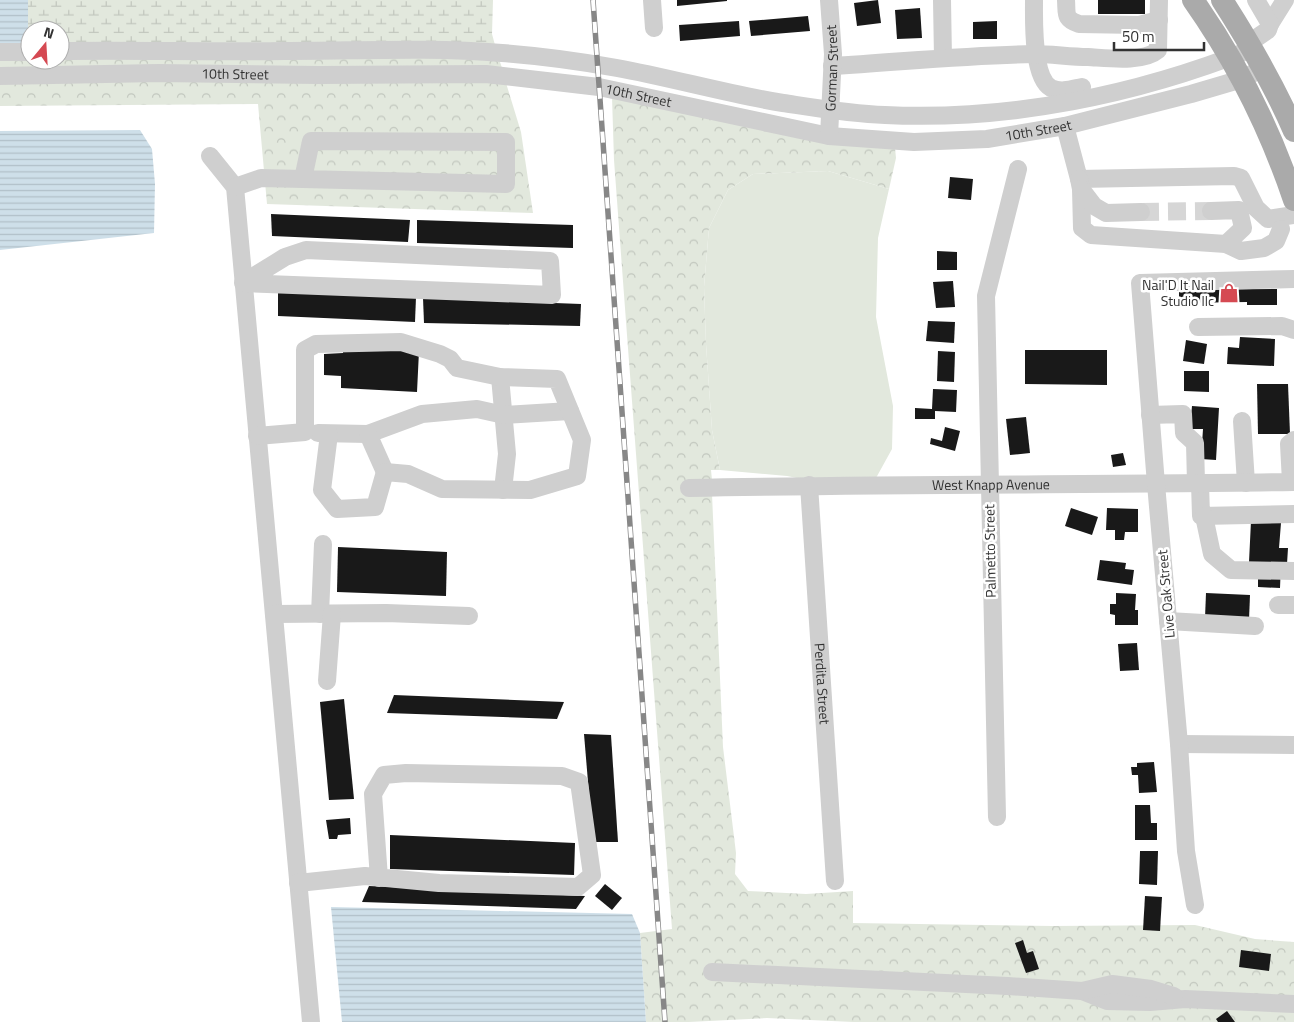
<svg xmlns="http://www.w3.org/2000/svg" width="1294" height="1022" font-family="'Titillium Web',sans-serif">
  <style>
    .grass { fill: #e2e8dd }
    .forest { fill: url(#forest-crowns) }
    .wetland { fill: url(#wetland-marsh) }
    .water { fill: url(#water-rules) }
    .building { fill: #191919 }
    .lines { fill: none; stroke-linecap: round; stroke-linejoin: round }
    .minor-tunnel { stroke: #d6d6d6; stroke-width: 18; stroke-dasharray: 18 9; stroke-linecap: butt }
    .minor { stroke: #cfcfcf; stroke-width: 18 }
    .major { stroke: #aaa; stroke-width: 22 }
    .rail-casing { stroke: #878787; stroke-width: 5.5 }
    .rail { stroke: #fff; stroke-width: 4; stroke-dasharray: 11; stroke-linecap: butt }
    .labels { text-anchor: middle; stroke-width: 5; stroke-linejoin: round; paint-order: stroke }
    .street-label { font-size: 14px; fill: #323232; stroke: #fff }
    .poi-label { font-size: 14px; fill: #323232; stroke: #fff; text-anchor: end }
  </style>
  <defs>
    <pattern id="forest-crowns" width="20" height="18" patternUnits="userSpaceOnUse" patternTransform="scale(1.25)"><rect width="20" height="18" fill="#e2e8dd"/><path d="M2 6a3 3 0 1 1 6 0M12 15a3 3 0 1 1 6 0" fill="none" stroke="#c2c7be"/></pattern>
    <pattern id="wetland-marsh" width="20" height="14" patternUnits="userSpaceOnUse" patternTransform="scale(1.25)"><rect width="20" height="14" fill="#e2e8dd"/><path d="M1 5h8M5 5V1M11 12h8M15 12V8" fill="none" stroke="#c2c7be"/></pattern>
    <pattern id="water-rules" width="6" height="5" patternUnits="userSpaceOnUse" patternTransform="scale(1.25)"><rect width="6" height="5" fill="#cedfe9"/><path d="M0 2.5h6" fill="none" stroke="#b1c0c8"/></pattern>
  </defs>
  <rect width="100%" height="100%" fill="#fff"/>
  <polygon class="grass" points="828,171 889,189 878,238 876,317 893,406 892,449 876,478 802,479 787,476 720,470 712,430 706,344 704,287 709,228 728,190 753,174"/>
  <g class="forest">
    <polygon points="410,56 499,59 502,68 0,69 0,59"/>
    <polygon points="157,80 506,83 521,132 533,213 267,204 258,104 0,106 0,83"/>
    <polygon points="612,97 895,148 896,158 889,189 828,171 753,174 728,190 709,228 704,287 706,344 712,430 720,470 711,470 712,480 684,481 683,494 712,494 723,747 736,853 735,874 748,891 806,894 853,891 853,923 1052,926 1195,925 1255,939 1294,942 1294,1022 853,1022 767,1018 689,1022 646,1022 640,933 672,929 627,335 614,160"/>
  </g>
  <polygon class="wetland" points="28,0 493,0 492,34 495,45 60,45 60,30 30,30 30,45 28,45"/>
  <g class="water">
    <rect x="0" y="0" width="28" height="45"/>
    <polygon points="140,130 152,149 155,184 154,233 0,250 0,131"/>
    <polygon points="331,907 632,914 640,933 646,1022 342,1022"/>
  </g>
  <g class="building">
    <polygon points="677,0 727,0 727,1 677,6"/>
    <polygon points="878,0 881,23 857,26 854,3"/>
    <rect x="1098" y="0" width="47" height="14"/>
    <polygon points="920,8 922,38 897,39 895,10"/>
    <polygon points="808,16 810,31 751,36 749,21"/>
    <polygon points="739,21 740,36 680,41 679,25"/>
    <polygon points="997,21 997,39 973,39 973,22"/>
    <polygon points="950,177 973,179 971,200 948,198"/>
    <polygon points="271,214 410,220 408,242 272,236"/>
    <polygon points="417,220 573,225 573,248 417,243"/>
    <polygon points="937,251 957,252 957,270 937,270"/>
    <polygon points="953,281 955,307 936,308 933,282"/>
    <polygon points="1277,289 1277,305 1247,305 1247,302 1179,303 1179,290"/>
    <polygon points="278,291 416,297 415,322 278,316"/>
    <polygon points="423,298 581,304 580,326 424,323"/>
    <polygon points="928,321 955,322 954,343 926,341"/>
    <polygon points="1240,337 1275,339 1274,366 1227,364 1228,347 1239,348"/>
    <polygon points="1186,340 1207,344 1204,364 1183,361"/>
    <polygon points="343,348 419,351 417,392 341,388 341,376 324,375 324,354 343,353"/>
    <polygon points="1025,350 1107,350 1107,385 1025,384"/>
    <polygon points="938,351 955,352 954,382 937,381"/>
    <polygon points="1184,371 1209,371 1209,392 1184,391"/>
    <polygon points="1257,384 1288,384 1290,434 1258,434"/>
    <polygon points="933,389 957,390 956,412 935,411 935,419 915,419 915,408 932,409"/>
    <polygon points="1192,406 1219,408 1216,460 1201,459 1203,429 1190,429"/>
    <polygon points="1026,417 1030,453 1010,455 1006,419"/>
    <polygon points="945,427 960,431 955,451 930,444 931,438 942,441"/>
    <polygon points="1123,453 1126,465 1113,467 1111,455"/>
    <polygon points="1071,508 1098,517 1092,535 1065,526"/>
    <polygon points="1107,508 1138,509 1138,532 1125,532 1124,540 1115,540 1115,530 1106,530"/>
    <polygon points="1251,521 1281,523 1279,548 1288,548 1287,564 1281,563 1280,588 1258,587 1258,563 1249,562"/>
    <polygon points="338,547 447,552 446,596 337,592"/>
    <polygon points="1100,560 1126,563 1125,569 1134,570 1132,585 1097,580"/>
    <polygon points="1116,593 1136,594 1135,610 1138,610 1138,625 1115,625 1115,615 1110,614 1110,604 1116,604"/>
    <polygon points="1206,593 1250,595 1249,620 1205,618"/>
    <polygon points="1137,643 1139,670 1120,671 1118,644"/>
    <polygon points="394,695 564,702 557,719 387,713"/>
    <polygon points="344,699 354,799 329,800 320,702"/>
    <polygon points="584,734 611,735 618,842 593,842"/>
    <polygon points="1154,762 1157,792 1139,793 1138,775 1132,775 1131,767 1137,767 1137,763"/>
    <polygon points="1135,805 1150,805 1151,823 1157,823 1157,840 1135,840"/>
    <polygon points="350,818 351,834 338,835 337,839 329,839 326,820"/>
    <polygon points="390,835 575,843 574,875 390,869"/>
    <polygon points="1140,851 1158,851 1157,885 1139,884"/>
    <polygon points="605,884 622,898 612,910 595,896"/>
    <polygon points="369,886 585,896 576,909 362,902"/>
    <polygon points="1145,896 1162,897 1160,931 1143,930"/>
    <polygon points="1023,940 1027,953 1033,951 1039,969 1026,973 1015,943"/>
    <polygon points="1241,950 1271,954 1269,971 1239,967"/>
    <polygon points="1227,1011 1235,1022 1218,1022 1216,1019"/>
  </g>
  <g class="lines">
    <polyline class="minor-tunnel" points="1141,212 1211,211"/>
    <g class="minor">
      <polyline points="652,0 654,28"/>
      <polyline points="942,0 943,58"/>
      <path d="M1034,0C1034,20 1032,77 1051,88C1061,93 1072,89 1082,87"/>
      <path d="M1066,0C1067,14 1064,19 1079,24L1139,25L1159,20"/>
      <polyline points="1270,24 1285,0"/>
      <polyline points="1249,43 1268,30 1270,24 1256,0"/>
      <path d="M60,51C135,50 210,52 284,51C357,51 430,47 502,53C541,56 579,61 617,68C672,78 727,94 783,103C816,108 851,114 885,115C1010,121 1136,95 1252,49"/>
      <polyline points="0,52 30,52"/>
      <path d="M832,66C900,62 967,55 1034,54C1052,54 1070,57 1088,57C1107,58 1143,63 1158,50L1159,0"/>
      <path id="s1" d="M0,76L158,73L319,75L486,74L599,87L829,136L914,142L987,139L1065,126L1191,94L1242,79L1263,68"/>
      <polyline points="1065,126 1079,179 1234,176 1241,178 1256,208 1268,219 1294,215"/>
      <path id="s2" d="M829,136L833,54L829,0"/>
      <polyline points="210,156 235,187 311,1022"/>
      <polyline points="1079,179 1081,189 1082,228 1091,235 1226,244 1241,251 1264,248 1276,241 1281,229"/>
      <polyline points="235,187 261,178 303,179 506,184 506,142 311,141 303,179"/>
      <polyline points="1081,189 1094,206 1106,213 1141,212"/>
      <polyline points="1211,211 1239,210 1243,228 1226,244"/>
      <polygon points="306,250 550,261 552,295 243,283 285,257"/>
      <polyline points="1198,327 1282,326 1294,330"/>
      <polyline points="500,377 507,454 503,490"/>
      <polyline points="1150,415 1183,414 1184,433 1195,443 1196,483"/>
      <polyline points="1242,421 1246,483"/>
      <polyline points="318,433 368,434 422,414 477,409 504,415 570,411"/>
      <polyline points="368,434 385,472"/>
      <polyline points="257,436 305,432 305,350 316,344 401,342 440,354 450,359 457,368 500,377 557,379 582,440 577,476 530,490 442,489 408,474 385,472 375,507 337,509 322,490 329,434"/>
      <polyline points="1291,482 1289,444 1294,440"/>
      <polyline points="1200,483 1201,516 1294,514"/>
      <path id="s3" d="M809,485L835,881"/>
      <path id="s4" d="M689,488C891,484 1092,485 1294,482"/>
      <polyline points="1204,516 1212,554 1231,570 1294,571"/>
      <polyline points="1278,605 1294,605"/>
      <polyline points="274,614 386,613 469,616"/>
      <polyline points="320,614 323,544"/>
      <polyline points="1168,621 1255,626"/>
      <polyline points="327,681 332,614"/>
      <polyline points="1179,744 1294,745"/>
      <polyline points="997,817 986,296 1018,169"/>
      <polyline points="298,883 365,876 439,883 578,887 592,875 579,782 562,776 406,773 384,775 373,794 379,878"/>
      <polyline points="1195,905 1186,851 1179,744 1156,484 1140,283 1294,279"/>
      <polyline points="712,972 1008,986 1082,991 1107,1001 1150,1002 1185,999 1294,1004"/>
      <polyline points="1082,991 1112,984 1151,989 1174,996"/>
    </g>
    <g class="major">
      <path d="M1193,0C1236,61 1270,129 1294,200"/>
      <path d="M1222,0C1249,42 1274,85 1294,131"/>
    </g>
    <defs>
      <polyline id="rail" points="593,0 665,1022"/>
    </defs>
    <use href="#rail" class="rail-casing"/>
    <use href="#rail" class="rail"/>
  </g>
  <defs>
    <symbol id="shop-bare" viewBox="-9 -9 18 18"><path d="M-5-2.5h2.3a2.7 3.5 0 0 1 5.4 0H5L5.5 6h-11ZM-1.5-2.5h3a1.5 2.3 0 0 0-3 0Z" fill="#d54952" stroke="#fff" stroke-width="2.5" paint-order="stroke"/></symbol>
  </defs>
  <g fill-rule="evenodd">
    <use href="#shop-bare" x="1215" y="279" width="28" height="28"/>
  </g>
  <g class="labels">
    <g class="street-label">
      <text dy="5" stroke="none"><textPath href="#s2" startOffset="68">Gorman Street</textPath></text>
      <text dy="5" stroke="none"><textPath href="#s1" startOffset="235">10th Street</textPath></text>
      <text dy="5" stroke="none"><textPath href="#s1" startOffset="640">10th Street</textPath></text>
      <text dy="5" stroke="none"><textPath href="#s1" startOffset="1045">10th Street</textPath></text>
      <text dy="5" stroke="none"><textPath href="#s4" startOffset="302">West Knapp Avenue</textPath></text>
      <text transform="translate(990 551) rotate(-91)" y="5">Palmetto Street</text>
      <text transform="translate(1166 594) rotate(-95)" y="5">Live Oak Street</text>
      <text dy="5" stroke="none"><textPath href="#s3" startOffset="199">Perdita Street</textPath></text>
    </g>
    <g class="poi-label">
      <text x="1214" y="290">Nail'D It Nail<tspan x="1214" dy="16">Studio llc</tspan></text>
    </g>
  </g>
  <g transform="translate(45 45) rotate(18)"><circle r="24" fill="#ffffff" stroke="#adadad"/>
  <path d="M0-4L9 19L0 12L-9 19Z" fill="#d54952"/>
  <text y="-8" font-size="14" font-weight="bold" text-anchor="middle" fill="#323232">N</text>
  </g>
  <path d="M1114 42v8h90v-8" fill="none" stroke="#323232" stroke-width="2.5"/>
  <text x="1122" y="42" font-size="15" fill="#323232" stroke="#ffffff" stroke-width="4" paint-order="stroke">50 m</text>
</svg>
